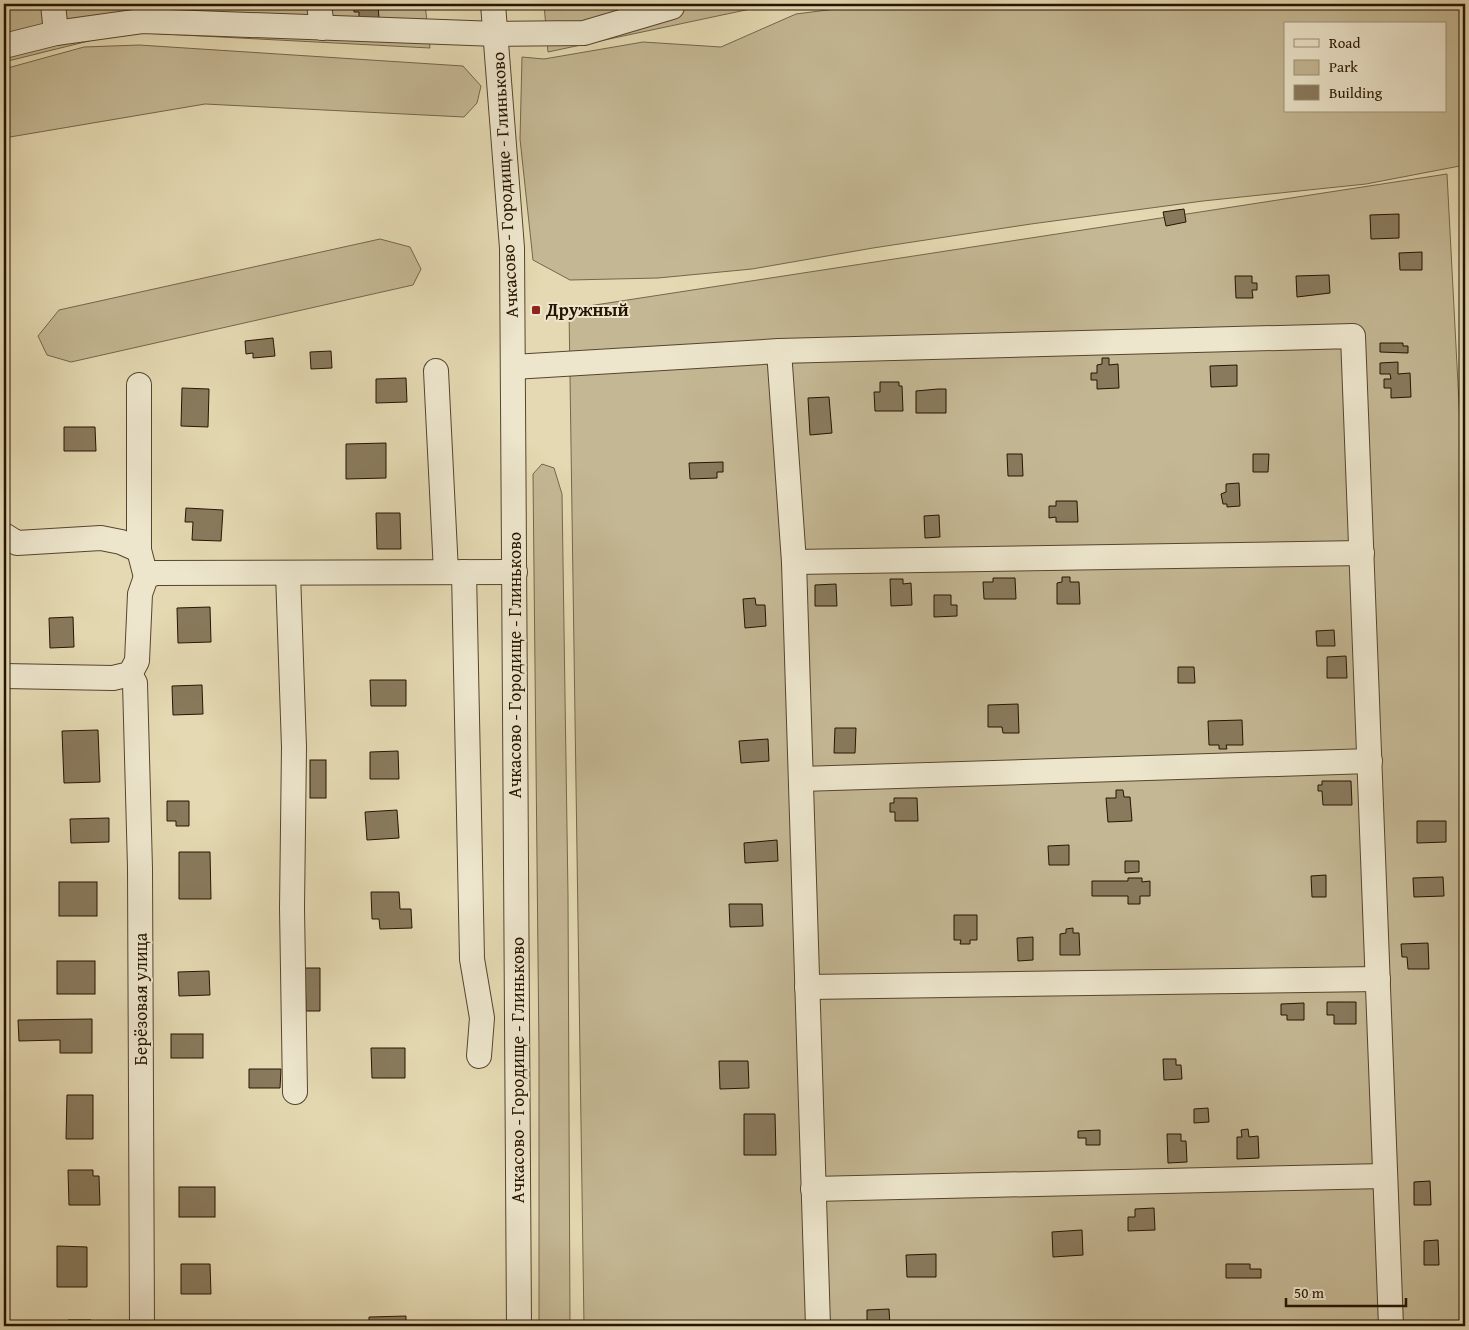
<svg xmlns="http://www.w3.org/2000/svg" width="1469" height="1330" font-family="'Gentium Book Plus',serif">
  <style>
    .green { fill: #c4b894; stroke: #75664a; fill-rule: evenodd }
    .building { fill: #897a5d; stroke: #261401 }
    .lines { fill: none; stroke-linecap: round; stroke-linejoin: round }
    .minor-casing { stroke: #56452d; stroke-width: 26 }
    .minor { stroke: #ede6cd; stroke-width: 24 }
    .poi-dot { fill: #8f2418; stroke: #ede6cd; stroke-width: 2 }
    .labels { text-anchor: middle; stroke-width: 4; stroke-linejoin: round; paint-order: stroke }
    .street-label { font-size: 18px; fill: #261401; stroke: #ede6cd }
    .poi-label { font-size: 18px; font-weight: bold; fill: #261401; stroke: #ede6cd; text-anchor: start }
  </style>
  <rect width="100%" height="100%" fill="#e4d9b2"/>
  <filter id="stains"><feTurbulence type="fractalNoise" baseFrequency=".004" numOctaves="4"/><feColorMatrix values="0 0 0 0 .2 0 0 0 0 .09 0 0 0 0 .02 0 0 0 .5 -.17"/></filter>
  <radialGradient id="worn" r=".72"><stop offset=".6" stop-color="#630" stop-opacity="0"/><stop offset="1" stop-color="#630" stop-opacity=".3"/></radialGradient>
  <g class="green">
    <polygon points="4,4 425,4 430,48 125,32 4,62"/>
    <polygon points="544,4 774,4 548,52"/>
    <path d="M875,4H1465V165L1366,184L1203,201L1031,224L873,248L752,269L658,278L570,280L533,260L520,139L522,57L544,59L643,42L721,47L796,14ZM1285,24H1445V111H1285Z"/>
    <polygon points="139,45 463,66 481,86 477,103 464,117 205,104 4,138 4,69 84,47"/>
    <polygon points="1447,174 1465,518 1465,1326 584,1326 569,309"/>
    <polygon points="380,239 410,247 421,269 413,285 71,362 47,355 38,336 59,310"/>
    <polygon points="542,464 554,468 562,494 568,895 570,1326 539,1326 539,1051 533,474"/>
  </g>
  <g class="building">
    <polygon points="354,4 378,4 379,19 359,20 359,12 354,12"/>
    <polygon points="1184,209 1186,222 1166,226 1163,212"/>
    <polygon points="1399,214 1399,238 1371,239 1370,215"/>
    <polygon points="1422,252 1422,270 1400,270 1399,253"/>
    <polygon points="1329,275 1330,293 1297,297 1296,276"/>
    <polygon points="1235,276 1252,276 1252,283 1257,283 1257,290 1252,290 1253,298 1236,298"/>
    <polygon points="273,338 275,356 253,358 253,353 246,354 245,341"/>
    <polygon points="1380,343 1403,343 1403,346 1408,346 1408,353 1380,352"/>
    <polygon points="331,351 332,368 311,369 310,352"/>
    <polygon points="1102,358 1109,358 1109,365 1118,364 1119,388 1097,389 1097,380 1091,380 1091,373 1097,373 1097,365 1102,364"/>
    <polygon points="1398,362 1398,374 1410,373 1411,397 1391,398 1391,388 1384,388 1384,379 1391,379 1390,374 1380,374 1380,363"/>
    <polygon points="1237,365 1237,386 1211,387 1210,366"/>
    <polygon points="406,378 407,402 376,403 376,379"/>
    <polygon points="880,382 899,382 899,386 902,386 903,411 875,411 874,392 880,392"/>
    <polygon points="182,388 209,389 208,427 181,426"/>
    <polygon points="938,389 946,389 946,413 916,413 916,391"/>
    <polygon points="829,397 832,433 810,435 808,398"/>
    <polygon points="64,427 95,427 96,451 64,451"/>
    <polygon points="386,443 386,478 346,479 346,444"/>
    <polygon points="1007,454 1022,454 1023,476 1008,476"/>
    <polygon points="1253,454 1269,454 1268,472 1253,472"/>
    <polygon points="723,462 723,472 717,472 717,478 690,479 689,463"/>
    <polygon points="1239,483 1240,506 1227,507 1227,504 1223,504 1221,494 1226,492 1226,484"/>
    <polygon points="1056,501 1077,501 1078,522 1056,522 1056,517 1049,518 1049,506 1056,506"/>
    <polygon points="186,508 223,510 221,541 192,540 193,522 185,522"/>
    <polygon points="376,513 400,513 401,549 377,549"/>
    <polygon points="939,515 940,537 925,538 924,516"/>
    <polygon points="1062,577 1070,577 1070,582 1079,582 1080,604 1057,604 1057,583 1062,582"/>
    <polygon points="993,578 1015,578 1016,599 984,599 983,582 993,582"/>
    <polygon points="890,579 903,579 903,584 911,583 912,605 891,606"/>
    <polygon points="836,584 837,606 815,606 815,585"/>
    <polygon points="934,595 951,595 951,605 957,605 957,616 934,617"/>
    <polygon points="755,598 756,605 765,605 766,626 745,628 743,599"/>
    <polygon points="210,607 211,642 178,643 177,608"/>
    <polygon points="73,617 74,647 50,648 49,618"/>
    <polygon points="1334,630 1335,646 1317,646 1316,631"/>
    <polygon points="1346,656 1347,678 1327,678 1327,657"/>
    <polygon points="1178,667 1194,667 1195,683 1178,683"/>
    <polygon points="370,680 406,680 406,706 371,706"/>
    <polygon points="202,685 203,714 173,715 172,686"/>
    <polygon points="1018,704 1019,733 1003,733 1002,727 988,727 988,705"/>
    <polygon points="1242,720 1243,745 1226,745 1227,749 1219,749 1219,745 1209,745 1208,721"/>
    <polygon points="835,728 856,728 855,753 834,753"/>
    <polygon points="98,730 100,782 64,783 62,731"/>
    <polygon points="768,739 769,761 741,763 739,741"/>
    <polygon points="398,751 399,779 370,779 370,752"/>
    <rect x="310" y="760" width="16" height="38"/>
    <polygon points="1322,781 1351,781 1352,805 1323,805 1322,791 1318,791 1318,785 1322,785"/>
    <polygon points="1116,790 1123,790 1124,797 1130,797 1132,821 1108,822 1106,798 1116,798"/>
    <polygon points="894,798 917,798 918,821 895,821 895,812 890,812 890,803 894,803"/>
    <polygon points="167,801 189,801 189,826 176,826 176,821 167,821"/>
    <polygon points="397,810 399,838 367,840 365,812"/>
    <polygon points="109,818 109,842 71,843 70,819"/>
    <polygon points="1417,821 1446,821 1446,842 1417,843"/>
    <polygon points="777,840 778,861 745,863 744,843"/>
    <polygon points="1069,845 1069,865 1049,865 1048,846"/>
    <polygon points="179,852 210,852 211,899 179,899"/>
    <polygon points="1125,861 1139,861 1139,872 1125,873"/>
    <polygon points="1326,875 1326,897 1312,897 1311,876"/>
    <polygon points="1443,877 1444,896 1414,897 1413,878"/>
    <polygon points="1128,878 1142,878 1142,882 1150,881 1150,896 1140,896 1140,904 1128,904 1128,896 1092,896 1092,881 1128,881"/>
    <rect x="59" y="882" width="38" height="34"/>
    <polygon points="371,892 399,892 400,909 411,909 412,928 380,929 379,919 372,919"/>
    <polygon points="729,904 762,904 763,926 730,927"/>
    <polygon points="954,915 977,915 977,940 970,940 970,944 960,944 961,940 954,940"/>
    <polygon points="1073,928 1073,933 1079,933 1080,955 1060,955 1060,934 1066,933 1066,929"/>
    <polygon points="1033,937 1033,960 1018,961 1017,938"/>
    <polygon points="1428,943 1429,969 1408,969 1407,957 1402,957 1401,944"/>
    <rect x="57" y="961" width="38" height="33"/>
    <polygon points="305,968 320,968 320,1011 306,1011"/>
    <polygon points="209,971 210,995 179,996 178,972"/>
    <polygon points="1327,1002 1356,1002 1356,1024 1334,1024 1334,1015 1327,1015"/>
    <polygon points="1304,1003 1304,1020 1287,1020 1287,1015 1281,1015 1281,1004"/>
    <polygon points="92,1019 92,1053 60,1053 60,1040 19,1041 18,1020"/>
    <rect x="171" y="1034" width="32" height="24"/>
    <polygon points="371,1048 405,1048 405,1078 372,1078"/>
    <polygon points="1163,1059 1176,1059 1176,1065 1181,1065 1182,1079 1164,1080"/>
    <polygon points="719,1061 748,1061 749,1088 720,1089"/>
    <polygon points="249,1069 281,1069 280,1088 249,1088"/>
    <polygon points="67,1095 93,1095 93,1139 66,1139"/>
    <polygon points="1208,1108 1209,1122 1194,1123 1194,1109"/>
    <polygon points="744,1114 775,1114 776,1155 744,1155"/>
    <polygon points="1248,1129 1249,1137 1258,1136 1259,1158 1237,1159 1237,1137 1242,1137 1241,1130"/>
    <polygon points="1100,1130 1100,1145 1086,1145 1086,1138 1078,1138 1078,1131"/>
    <polygon points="1167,1134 1181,1134 1181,1141 1186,1141 1187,1162 1168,1163"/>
    <polygon points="68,1170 93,1170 93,1176 99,1176 100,1205 69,1205"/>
    <polygon points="1430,1181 1431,1205 1414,1205 1414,1182"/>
    <rect x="179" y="1187" width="36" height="30"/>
    <polygon points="1154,1208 1155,1230 1128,1231 1128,1217 1135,1217 1135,1209"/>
    <polygon points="1082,1230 1083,1255 1053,1257 1052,1232"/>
    <polygon points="1438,1240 1439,1265 1424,1265 1424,1241"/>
    <polygon points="57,1246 87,1247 87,1287 57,1287"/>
    <polygon points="936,1254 936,1277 907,1277 906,1255"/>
    <polygon points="181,1264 210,1264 211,1294 181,1294"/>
    <polygon points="1226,1264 1250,1264 1250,1269 1261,1269 1261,1278 1226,1278"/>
    <polygon points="889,1309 890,1326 867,1326 867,1310"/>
    <polygon points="406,1316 406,1326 369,1326 369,1317"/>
    <polygon points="68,1320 91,1320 90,1326 68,1326"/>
  </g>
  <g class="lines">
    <defs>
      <g id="minor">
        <polyline points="53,4 56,33"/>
        <polyline points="319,4 322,28"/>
        <polyline points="493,4 512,248 519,1326"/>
        <polyline points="4,46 56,33 142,21 497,34 584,33 672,7 671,4"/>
        <polyline points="779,351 1353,336 1391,1326"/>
        <polyline points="513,367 779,351 794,562 818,1326"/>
        <polyline points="436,371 446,572"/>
        <polyline points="139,385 139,550 146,577"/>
        <polyline points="4,535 17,543 101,538 121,542 139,550"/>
        <polyline points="794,562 1362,553"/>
        <polyline points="464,572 472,959 482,1018 479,1056"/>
        <polyline points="288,573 294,747 292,908 295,1092"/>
        <polyline points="130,674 135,683 140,868 142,1326"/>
        <polyline points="4,676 113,678 130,674 137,661 140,594 146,577 155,573 515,572"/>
        <polyline points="801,779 1370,761"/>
        <polyline points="807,987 1378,979"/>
        <polyline points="813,1189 1385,1176"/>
      </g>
    </defs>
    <use href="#minor" class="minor-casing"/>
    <use href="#minor" class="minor"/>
  </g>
  <rect class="poi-dot" x="531" y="305" width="10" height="10" rx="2.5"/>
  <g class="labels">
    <g class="street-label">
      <text transform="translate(505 185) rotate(-93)" y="6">Ачкасово - Городище - Глиньково</text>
      <text transform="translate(515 665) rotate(-90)" y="6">Ачкасово - Городище - Глиньково</text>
      <text transform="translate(141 999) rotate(-90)" y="6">Берёзовая улица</text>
      <text transform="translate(518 1070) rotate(-90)" y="6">Ачкасово - Городище - Глиньково</text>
    </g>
    <g class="poi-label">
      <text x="546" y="316">Дружный</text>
    </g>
  </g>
  <rect width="1469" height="1330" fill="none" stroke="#e4d9b2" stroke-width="20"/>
  <rect x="5" y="5" width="1459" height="1320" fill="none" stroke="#261401" stroke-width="2.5"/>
  <rect x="10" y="10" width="1449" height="1310" fill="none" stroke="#261401"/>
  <rect x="1284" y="22" width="162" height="90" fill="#ede6cd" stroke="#9d927b"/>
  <rect x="1294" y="39" width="25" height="8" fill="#ede6cd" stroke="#9d927b"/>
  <text x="1329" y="48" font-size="15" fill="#261401">Road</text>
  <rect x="1294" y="60" width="25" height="15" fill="#c4b894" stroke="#9d927b"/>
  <text x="1329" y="72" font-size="15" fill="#261401">Park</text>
  <rect x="1294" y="85" width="25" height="15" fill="#897a5d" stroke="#9d927b"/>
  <text x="1329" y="98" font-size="15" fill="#261401">Building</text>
  <path d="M1286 1298v8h120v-8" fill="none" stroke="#261401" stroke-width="2.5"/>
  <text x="1294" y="1298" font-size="15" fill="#261401" stroke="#ede6cd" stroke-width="4" paint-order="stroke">50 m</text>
  <rect width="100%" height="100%" filter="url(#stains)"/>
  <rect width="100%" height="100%" fill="url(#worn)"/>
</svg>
